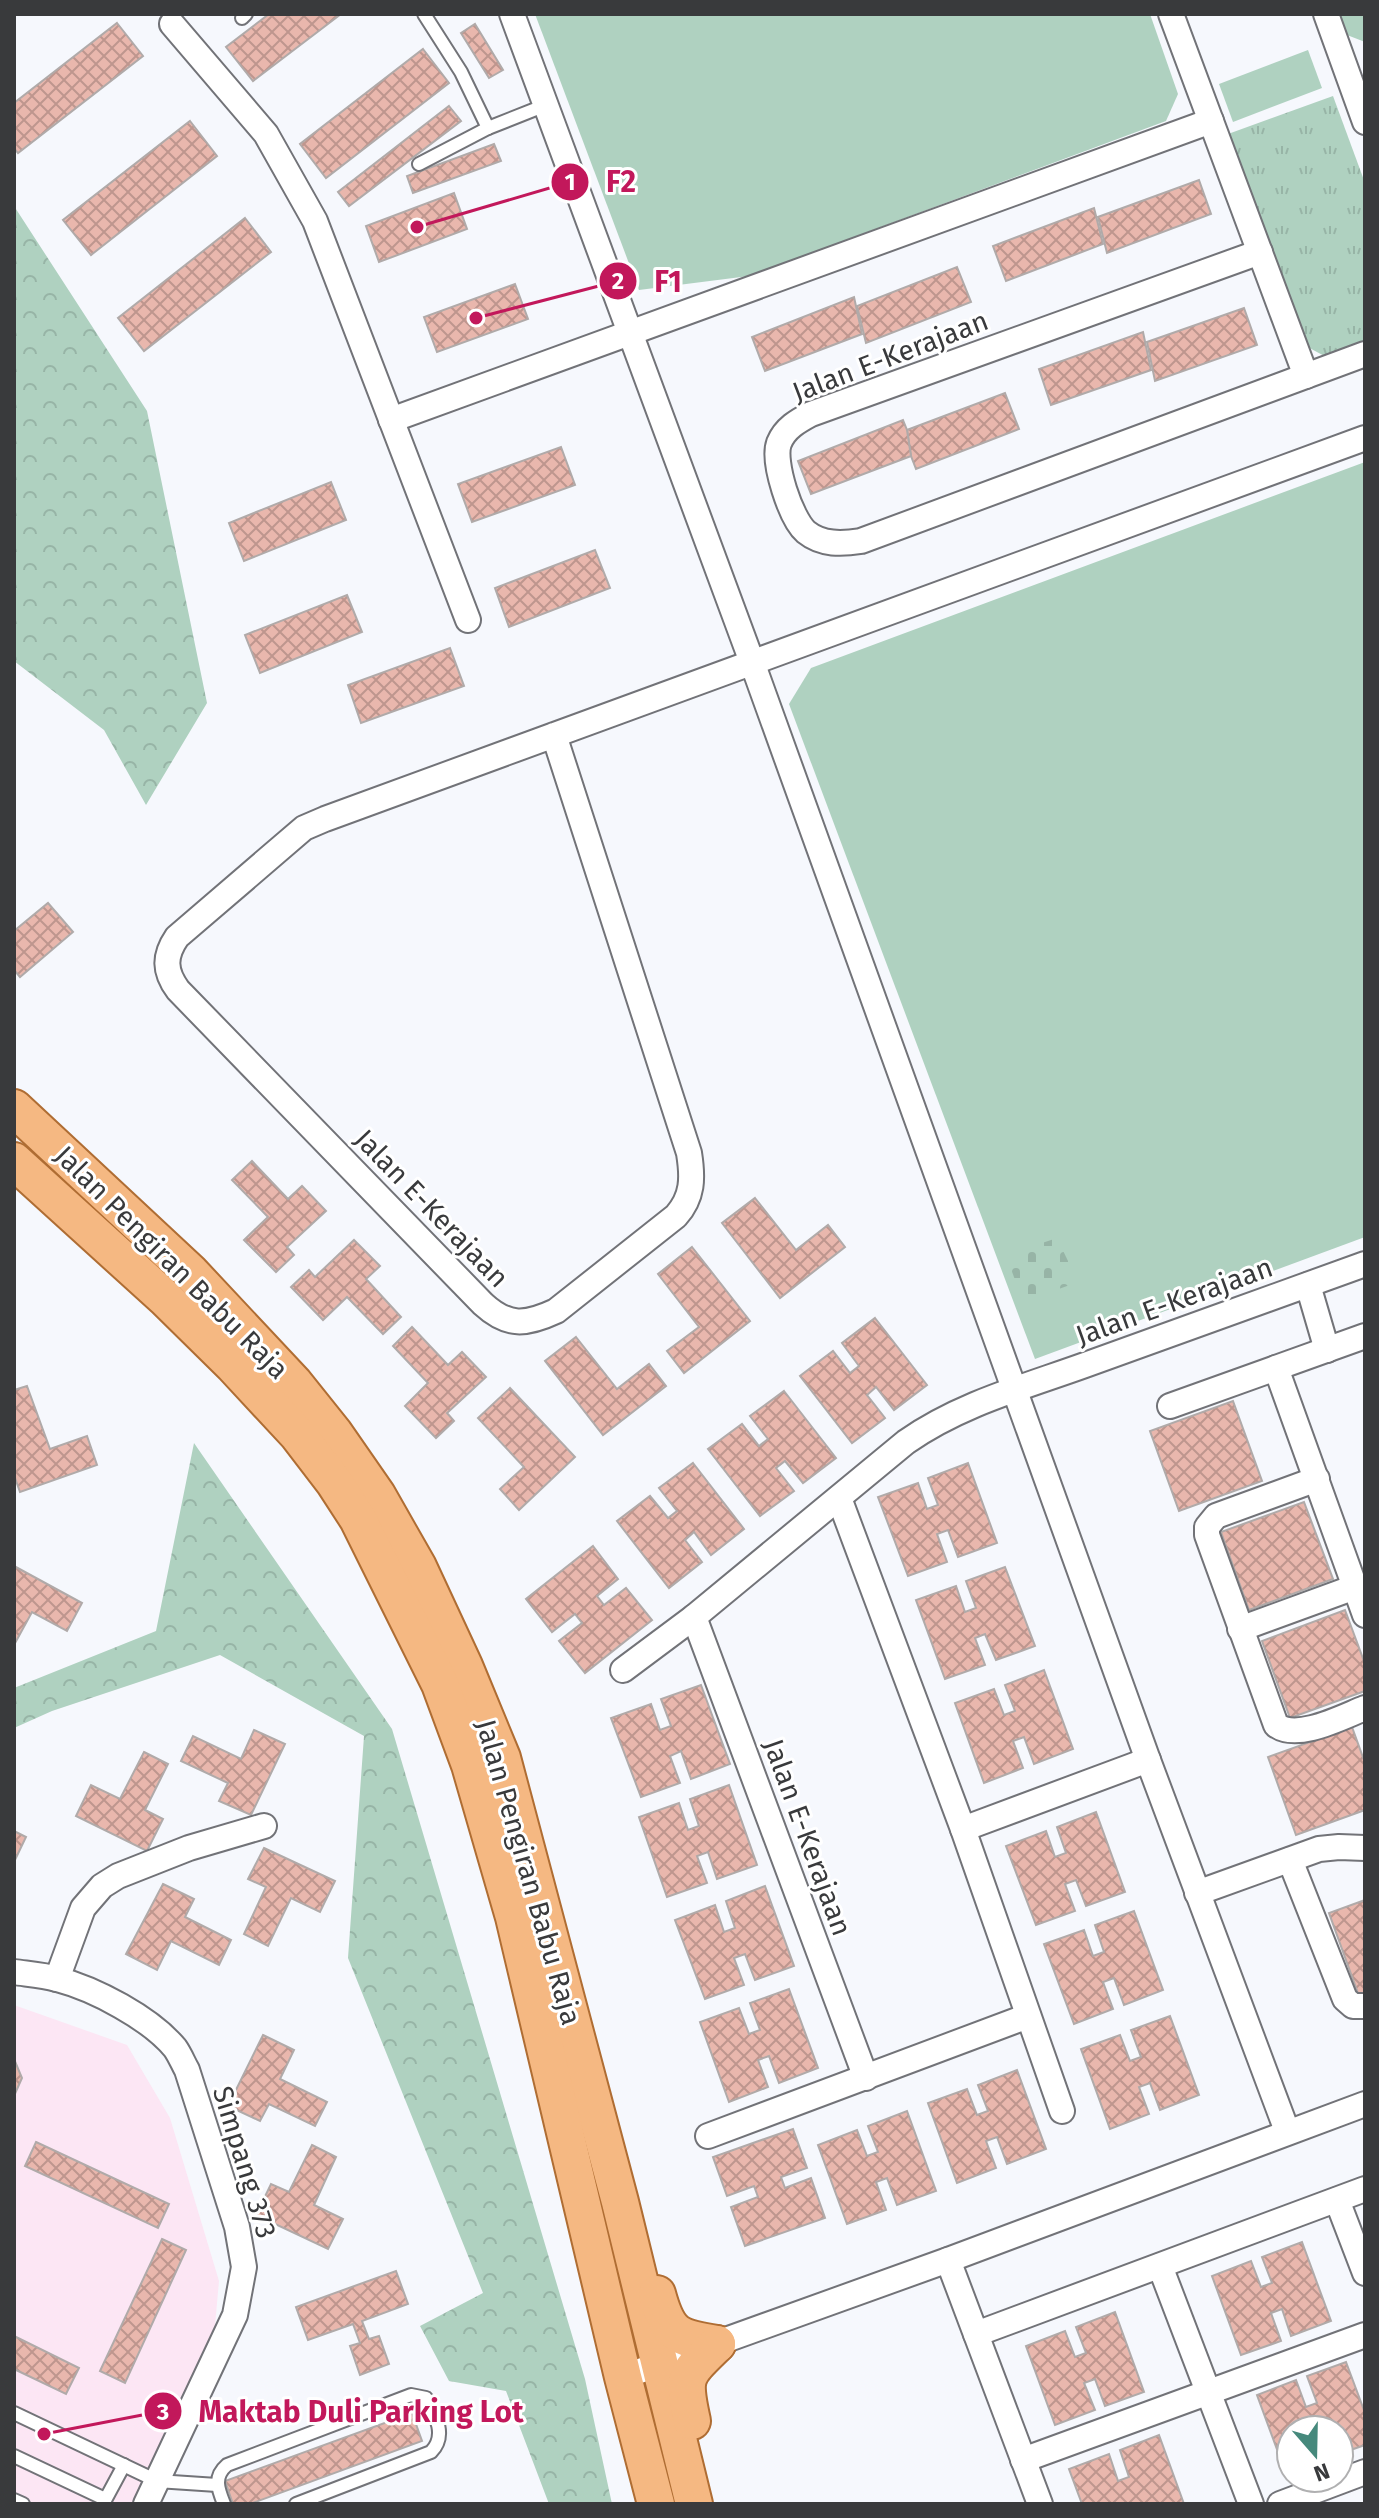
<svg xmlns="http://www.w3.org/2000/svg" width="1379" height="2518" font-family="'Fira Sans',sans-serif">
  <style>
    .education { fill: #fce6f4 }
    .green { fill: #afd1c0 }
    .forest { fill: url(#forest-crowns) }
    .cemetery { fill: url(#cemetery-stones) }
    .park { fill: url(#park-tufts) }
    .building { fill: url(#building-cross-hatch); stroke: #b0aaa9; stroke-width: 2 }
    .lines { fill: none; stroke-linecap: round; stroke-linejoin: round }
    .lane-casing { stroke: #727378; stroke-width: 16 }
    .street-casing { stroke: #727378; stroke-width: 28 }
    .primary-casing { stroke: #af6d33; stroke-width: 40 }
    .lane { stroke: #fff; stroke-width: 12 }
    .street { stroke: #fff; stroke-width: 24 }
    .primary { stroke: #f5b882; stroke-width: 36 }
    .labels { text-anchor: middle; stroke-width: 6; stroke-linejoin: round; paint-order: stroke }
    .street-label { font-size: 28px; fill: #393a3c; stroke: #fff }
    .leader { fill: none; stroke: #c2185b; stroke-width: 3 }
    .callout-dot { fill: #c2185b; stroke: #fff; stroke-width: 3 }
    .mark-label { font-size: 24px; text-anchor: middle; font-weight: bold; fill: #fff }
    .callout-label { font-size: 30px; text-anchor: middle; font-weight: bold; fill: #c2185b; stroke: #fff; stroke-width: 6; stroke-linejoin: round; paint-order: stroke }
  </style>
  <defs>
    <pattern id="forest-crowns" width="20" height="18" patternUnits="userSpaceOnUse" patternTransform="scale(2)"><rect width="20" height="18" fill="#afd1c0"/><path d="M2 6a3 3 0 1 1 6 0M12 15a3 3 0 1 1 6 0" fill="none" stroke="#97b4a6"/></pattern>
    <pattern id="cemetery-stones" width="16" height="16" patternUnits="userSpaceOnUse" patternTransform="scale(2)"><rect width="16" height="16" fill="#afd1c0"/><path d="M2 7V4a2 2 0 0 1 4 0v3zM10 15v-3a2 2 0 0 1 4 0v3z" fill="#97b4a6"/></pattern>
    <pattern id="park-tufts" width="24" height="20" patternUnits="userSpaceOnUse" patternTransform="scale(2)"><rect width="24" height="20" fill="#afd1c0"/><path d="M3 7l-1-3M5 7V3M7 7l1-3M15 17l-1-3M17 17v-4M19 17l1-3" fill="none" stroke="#97b4a6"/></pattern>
    <pattern id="building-cross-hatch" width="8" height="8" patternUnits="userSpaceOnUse" patternTransform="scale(2)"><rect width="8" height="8" fill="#e9b7ad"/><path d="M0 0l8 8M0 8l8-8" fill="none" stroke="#be968e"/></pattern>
  </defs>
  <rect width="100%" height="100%" fill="#f6f8fd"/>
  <polygon class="education" points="14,2005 127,2045 170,2118 219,2281 214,2337 134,2504 14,2504"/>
  <g class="green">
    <polygon points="535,14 1150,14 1178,94 1166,121 749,276 639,290"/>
    <polygon points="1339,14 1365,14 1365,42 1347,35"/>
    <polygon points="1308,50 1322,88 1233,122 1219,84"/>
    <polygon points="1365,462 1365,1237 1035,1359 789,704 811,668"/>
  </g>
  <g class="forest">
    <polygon points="14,206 147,411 207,703 146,805 104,730 14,661"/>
    <polygon points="194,1443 392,1729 585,2379 612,2504 549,2504 506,2391 449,2381 420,2326 483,2293 348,1958 364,1736 220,1655 52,1711 14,1728 14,1688 156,1631"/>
  </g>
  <polygon class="cemetery" points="1057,1238 1078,1282 1023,1302 1006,1255"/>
  <polygon class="park" points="1333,96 1365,183 1365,345 1328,358 1304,345 1228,134"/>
  <g class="building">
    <polygon points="269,14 341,14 253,81 226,47"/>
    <polygon points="117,23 143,56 18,153 14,148 14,103"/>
    <polygon points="475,24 503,70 489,78 461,33"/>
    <polygon points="423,49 449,83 326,178 300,144"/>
    <polygon points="449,106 461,121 349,206 338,192"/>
    <polygon points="190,121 217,156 91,255 63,220"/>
    <polygon points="494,144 501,161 413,193 407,176"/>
    <polygon points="1199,180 1211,214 1107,253 1098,217"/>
    <polygon points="454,193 467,229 379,262 366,226"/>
    <polygon points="1094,208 1103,244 1006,281 993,246"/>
    <polygon points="245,218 271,252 144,351 118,318"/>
    <polygon points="957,267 971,302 866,343 857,306"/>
    <polygon points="515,284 528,319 437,352 424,317"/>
    <polygon points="854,297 862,334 765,371 752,337"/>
    <polygon points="1244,308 1257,345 1155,381 1147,342"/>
    <polygon points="1143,332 1151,370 1051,405 1039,369"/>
    <polygon points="1005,393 1019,429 916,469 911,456 907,430"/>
    <polygon points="903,420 907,430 911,456 811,494 798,461"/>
    <polygon points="561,447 575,485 472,522 458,484"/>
    <polygon points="331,482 346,520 244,561 229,523"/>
    <polygon points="595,550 610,588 509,627 495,588"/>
    <polygon points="347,595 362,632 260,673 245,635"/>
    <polygon points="450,648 464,686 361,723 348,685"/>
    <polygon points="48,903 73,932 20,977 14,970 14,931"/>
    <polygon points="252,1161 288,1199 302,1186 326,1211 287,1247 294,1255 276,1272 244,1240 268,1217 232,1180"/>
    <polygon points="755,1198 796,1250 828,1225 845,1247 780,1298 722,1223"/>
    <polygon points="354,1240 380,1266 366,1279 401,1317 383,1334 347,1297 323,1320 291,1287 309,1270 315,1277"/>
    <polygon points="692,1247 750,1321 684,1373 667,1351 699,1327 658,1274"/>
    <polygon points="875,1318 927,1385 894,1410 876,1387 867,1395 885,1418 852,1443 800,1376 833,1351 850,1373 859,1366 842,1343"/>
    <polygon points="412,1327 448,1365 462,1352 486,1377 447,1413 454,1421 436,1438 405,1406 428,1383 393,1346"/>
    <polygon points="576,1337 617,1389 649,1364 666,1386 603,1435 545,1361"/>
    <polygon points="27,1386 50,1449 87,1436 97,1465 20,1492 14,1475 14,1390"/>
    <polygon points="510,1388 575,1457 519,1510 500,1489 524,1467 478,1418"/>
    <polygon points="784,1391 836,1458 803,1483 785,1461 776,1468 794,1491 760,1516 708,1449 742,1424 759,1446 768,1439 750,1416"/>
    <polygon points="1233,1401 1262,1481 1179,1511 1150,1431"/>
    <polygon points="693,1463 744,1529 711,1555 694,1532 685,1540 702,1562 669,1588 617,1521 650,1496 668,1518 677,1511 659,1488"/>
    <polygon points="968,1463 997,1543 958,1557 948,1530 937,1534 947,1562 908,1576 878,1497 918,1483 927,1509 938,1505 928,1478"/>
    <polygon points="1304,1502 1333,1579 1249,1610 1221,1532"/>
    <polygon points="593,1546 618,1579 597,1596 604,1605 626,1588 652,1620 585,1673 559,1641 582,1623 575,1614 552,1632 526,1599"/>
    <polygon points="14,1566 82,1603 67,1631 32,1612 14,1645"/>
    <polygon points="1005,1567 1035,1646 996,1660 985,1634 975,1638 985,1665 945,1679 916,1600 956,1586 965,1612 976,1608 966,1581"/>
    <polygon points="1345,1610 1365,1664 1365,1691 1290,1718 1262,1641"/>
    <polygon points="1044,1670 1073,1749 1034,1764 1024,1737 1013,1741 1023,1768 984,1783 955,1703 994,1689 1004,1715 1015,1711 1005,1685"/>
    <polygon points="701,1685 730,1764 691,1779 681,1751 670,1756 680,1783 641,1797 611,1718 651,1704 660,1730 671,1726 661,1699"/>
    <polygon points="1352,1727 1365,1763 1365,1810 1296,1835 1268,1757"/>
    <polygon points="254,1730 285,1744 251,1815 219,1801 228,1783 181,1761 193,1736 241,1759"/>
    <polygon points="144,1752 168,1764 145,1810 163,1819 147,1851 76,1816 91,1785 120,1799"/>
    <polygon points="729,1785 757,1865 717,1879 708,1852 697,1856 707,1883 667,1897 639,1817 679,1803 688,1830 699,1826 690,1799"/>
    <polygon points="1096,1812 1125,1892 1086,1906 1076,1880 1065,1884 1075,1911 1036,1925 1006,1846 1046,1831 1055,1857 1066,1853 1057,1827"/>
    <polygon points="14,1831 26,1837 14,1862"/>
    <polygon points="264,1848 335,1881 320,1912 291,1898 268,1946 244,1934 266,1887 248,1879"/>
    <polygon points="163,1884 194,1899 185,1917 231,1940 219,1965 171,1941 157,1970 126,1954"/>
    <polygon points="765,1886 794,1966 755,1980 745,1954 734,1958 744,1985 705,1999 675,1920 715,1905 724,1932 735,1928 726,1901"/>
    <polygon points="1365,1900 1365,1994 1359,1996 1329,1913"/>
    <polygon points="1134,1911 1163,1990 1124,2005 1114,1978 1103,1982 1113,2009 1074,2024 1044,1944 1084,1930 1093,1956 1104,1952 1095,1925"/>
    <polygon points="789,1989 818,2068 779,2083 769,2056 758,2060 768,2087 729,2102 700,2022 739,2008 749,2034 760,2030 750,2003"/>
    <polygon points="1170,2016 1199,2095 1160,2110 1150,2083 1139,2087 1149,2114 1110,2129 1081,2049 1120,2035 1130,2061 1141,2057 1131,2030"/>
    <polygon points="263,2035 294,2050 280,2079 327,2102 315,2126 269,2104 260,2121 228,2106"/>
    <polygon points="14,2059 22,2078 14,2096"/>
    <polygon points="1017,2070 1046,2149 1007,2164 997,2137 986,2141 996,2168 957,2183 928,2103 967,2089 977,2115 988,2111 978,2085"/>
    <polygon points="907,2111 936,2191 897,2205 887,2178 876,2182 886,2210 847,2224 818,2145 857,2130 867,2156 878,2152 868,2126"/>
    <polygon points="793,2129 807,2168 781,2177 785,2188 811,2178 825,2218 745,2246 731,2207 758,2197 754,2186 727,2196 713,2157"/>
    <polygon points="36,2142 169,2204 158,2228 25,2166"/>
    <polygon points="312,2145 336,2157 314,2205 343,2219 328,2249 256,2215 271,2184 289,2192"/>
    <polygon points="162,2239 186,2250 125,2383 100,2371"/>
    <polygon points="1302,2242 1331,2321 1291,2336 1282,2309 1271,2313 1281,2341 1241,2355 1212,2276 1251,2261 1261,2287 1272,2283 1262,2257"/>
    <polygon points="396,2271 408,2304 362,2321 369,2339 379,2336 389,2364 360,2375 350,2346 360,2343 353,2324 308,2340 296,2307"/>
    <polygon points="1115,2312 1144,2392 1105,2406 1095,2379 1084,2383 1095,2410 1055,2425 1026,2346 1065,2331 1075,2357 1086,2353 1076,2327"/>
    <polygon points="14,2336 79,2368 66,2394 14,2369"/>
    <polygon points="1346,2362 1365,2413 1365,2445 1339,2454 1339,2430 1291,2430 1291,2472 1286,2474 1257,2395 1296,2380 1306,2407 1317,2403 1307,2376"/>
    <polygon points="412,2413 422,2441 250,2504 233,2504 225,2481"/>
    <polygon points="1159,2435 1184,2504 1082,2504 1069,2469 1109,2454 1118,2481 1129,2477 1120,2450"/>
  </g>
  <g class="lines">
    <defs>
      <g id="lane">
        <polyline points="424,14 461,72 488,128"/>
        <polyline points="242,18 246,14"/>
        <polyline points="419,164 488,128 546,105"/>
        <polyline points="14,2413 157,2481 217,2485"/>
        <polyline points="14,2456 105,2499"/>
        <polyline points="14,2500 23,2504"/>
        <polyline points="103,2504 124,2465"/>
        <path d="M224,2504C218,2489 213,2477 227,2465L411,2395L426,2398C436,2416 447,2436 431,2452L296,2504"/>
      </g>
      <g id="street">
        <polyline points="512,14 752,662 1148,1760 1287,2131"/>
        <polyline points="1171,14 1306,376"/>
        <polyline points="1326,14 1365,122"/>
        <polyline points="172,24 266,134 315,221 468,620"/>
        <path d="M1260,252L811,414C798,421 785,428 779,443C772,462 791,519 806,532C822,545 842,544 861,541L1365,354"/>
        <polyline points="391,420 1211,121"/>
        <path d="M554,735L689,1153C693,1178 693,1197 676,1216L556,1311C526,1325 508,1327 483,1304L178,990C164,971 164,956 177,937L304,828L325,819L1365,438"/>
        <polyline points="1308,1285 1327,1350"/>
        <polyline points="1276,1368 1365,1615"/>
        <polyline points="1170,1406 1365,1336"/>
        <path d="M1317,1479L1216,1516L1207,1527V1535L1276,1725C1297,1741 1342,1717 1365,1708"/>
        <polyline points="839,1498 963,1829 1062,2111"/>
        <polyline points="694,1617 866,2078"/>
        <polyline points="1240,1629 1355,1587"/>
        <path d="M623,1670L694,1617L906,1442C960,1404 1024,1387 1085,1365C1178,1331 1272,1298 1365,1264"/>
        <polyline points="963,1829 1148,1760"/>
        <polyline points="1290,1860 1345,1999 1353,2006 1365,2006"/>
        <polyline points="1197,1893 1319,1849 1339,1847 1365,1848"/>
        <path d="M14,1972C28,1974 44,1975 57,1979C95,1989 150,2018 175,2048C180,2055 183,2063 187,2070L237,2227L244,2267L235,2315L146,2504"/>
        <polyline points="57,1979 83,1908 102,1886 118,1876 189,1848 264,1826"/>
        <polyline points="708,2136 1028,2016"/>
        <polyline points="1337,2200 1365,2273"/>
        <polyline points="948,2260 1040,2504"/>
        <polyline points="1160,2266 1251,2504"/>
        <polyline points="976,2334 1365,2189"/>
        <polyline points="623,2377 948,2260 1365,2104"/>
        <polyline points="1023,2460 1365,2335"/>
        <polyline points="1280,2504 1365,2472"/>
      </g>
      <g id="primary">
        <polyline points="14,1108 191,1273 294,1383 334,1433 377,1495 418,1567 464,1666 502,1758 620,2202 694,2504"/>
        <polyline points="14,1161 166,1299 233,1365 298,1435 334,1482 358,1519 440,1684 470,1765 514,1917 623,2377 656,2504"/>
        <path d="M657,2294C668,2335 677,2338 717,2344"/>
        <path d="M692,2421C682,2376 684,2376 717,2344"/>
      </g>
    </defs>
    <use href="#lane" class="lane-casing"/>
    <use href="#street" class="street-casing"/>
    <use href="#primary" class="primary-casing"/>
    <use href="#lane" class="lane"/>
    <use href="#street" class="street"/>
    <use href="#primary" class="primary"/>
  </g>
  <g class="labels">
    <g class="street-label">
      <text transform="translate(890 356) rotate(-21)" y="10">Jalan E-Kerajaan</text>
      <text transform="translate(432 1208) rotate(46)" y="10">Jalan E-Kerajaan</text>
      <text transform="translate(172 1262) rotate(45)" y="10">Jalan Pengiran Babu Raja</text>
      <text transform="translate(1174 1301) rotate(-20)" y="10">Jalan E-Kerajaan</text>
      <text transform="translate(808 1837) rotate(70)" y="10">Jalan E-Kerajaan</text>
      <text transform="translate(529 1872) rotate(74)" y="10">Jalan Pengiran Babu Raja</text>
      <text transform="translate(245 2162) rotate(73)" y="10">Simpang 373</text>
    </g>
  </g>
  <path class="leader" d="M417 227L570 182M476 318L618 281M44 2434L163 2411"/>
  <g class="callout-dot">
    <circle cx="417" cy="227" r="8"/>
    <circle cx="476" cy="318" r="8"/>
    <circle cx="44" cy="2434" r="8"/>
    <circle cx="570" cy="182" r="20"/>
    <circle cx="618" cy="281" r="20"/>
    <circle cx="163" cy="2411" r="20"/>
  </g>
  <g class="mark-label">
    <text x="570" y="190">1</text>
    <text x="618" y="289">2</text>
    <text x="163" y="2420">3</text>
  </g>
  <g class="callout-label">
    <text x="621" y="192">F2</text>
    <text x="668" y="292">F1</text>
    <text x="361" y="2422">Maktab Duli Parking Lot</text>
  </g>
  <rect width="1379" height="2518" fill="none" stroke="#393a3c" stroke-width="32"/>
  <g transform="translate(1315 2454) rotate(160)"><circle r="38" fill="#ffffff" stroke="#b0b0b1" stroke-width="2"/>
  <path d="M0-6L14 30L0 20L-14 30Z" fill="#46897c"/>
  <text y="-12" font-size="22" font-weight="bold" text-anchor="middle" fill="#393a3c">N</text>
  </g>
</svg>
